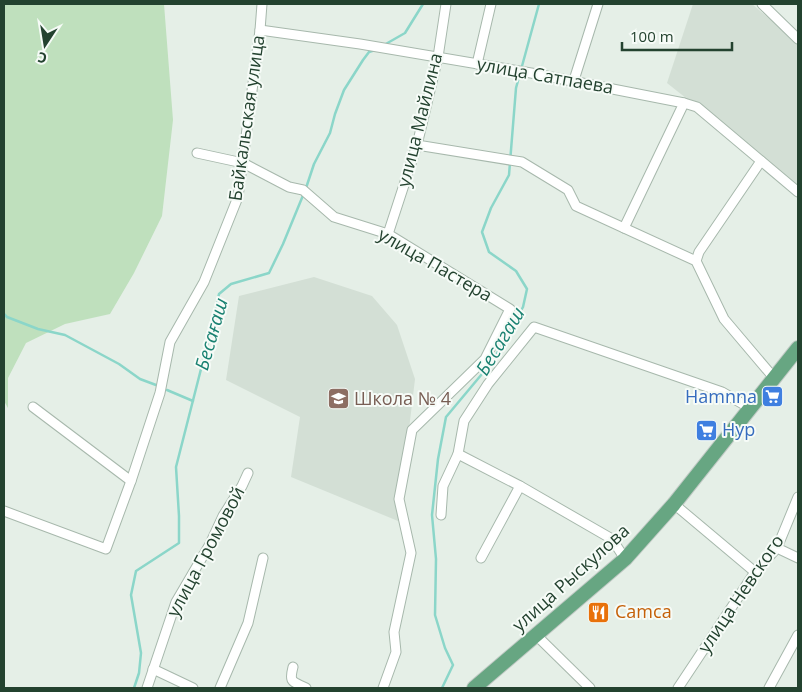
<svg xmlns="http://www.w3.org/2000/svg" width="802" height="692" font-family="'Open Sans',sans-serif">
  <style>
    .built { fill: #d3dfd5 }
    .green { fill: #bfe0bd }
    .lines { fill: none; stroke-linecap: round; stroke-linejoin: round }
    .stream { stroke: #8bd6c9; stroke-width: 2.5 }
    .minor-casing { stroke: #a7b8ac; stroke-width: 11 }
    .primary-casing { stroke: #c1cac5; stroke-width: 16 }
    .minor { stroke: #fff; stroke-width: 9 }
    .primary { stroke: #67a682; stroke-width: 14 }
    .labels { text-anchor: middle; stroke-width: 4; stroke-linejoin: round; paint-order: stroke }
    .street-label { font-size: 18px; fill: #23422f; stroke: #f6fbf7 }
    .shop-label { font-size: 18px; fill: #366cbe; stroke: #f6fbf7; text-anchor: end }
    .education-label { font-size: 18px; fill: #785e54; stroke: #f6fbf7; text-anchor: start }
    .food-label { font-size: 18px; fill: #c56008; stroke: #f6fbf7; text-anchor: start }
    .water-label { font-size: 19px; font-style: italic; fill: #198171; stroke: #f6fbf7 }
  </style>
  <rect width="100%" height="100%" fill="#e5efe7"/>
  <g class="built">
    <polygon points="693,4 752,4 798,43 798,187 667,83"/>
    <polygon points="314,277 372,296 397,325 415,379 398,521 291,477 300,417 226,380 239,296"/>
  </g>
  <polygon class="green" points="4,4 164,4 173,120 162,216 134,273 110,314 65,324 26,343 8,378 8,408 4,401"/>
  <g class="lines">
    <g class="stream">
      <polyline points="384,45 405,33 423,4"/>
      <polyline points="306,188 314,164 330,133 335,114 344,90 363,60 369,52 375,50"/>
      <polyline points="4,314 7,317 38,329 65,335 119,364 140,379 156,385"/>
      <polyline points="167,390 193,401"/>
      <polyline points="134,688 139,673 141,653 131,595 136,571 179,543 179,516 176,467 213,322 219,294 231,284 269,273 283,244 304,193"/>
      <polyline points="442,688 453,665 445,648 435,615 436,559 432,515 438,459 446,417 492,362 523,307 527,289 516,271 489,252 482,232 491,208 509,175 516,88 539,4"/>
    </g>
    <defs>
      <g id="minor">
        <polyline points="762,4 798,39"/>
        <polyline points="260,30 360,44 531,73 684,103 697,107 798,192"/>
        <polyline points="477,64 491,4"/>
        <polyline points="574,80 598,4"/>
        <polyline points="417,145 522,162 568,190 576,206 696,261 724,319 774,378"/>
        <polyline points="197,153 243,163 289,187 303,190 334,217 388,234 510,309 485,359 412,430 399,499 411,553 394,632 396,652 383,688"/>
        <polyline points="624,228 684,103"/>
        <polyline points="388,234 417,145 438,57 446,4"/>
        <polyline points="696,261 699,252 761,161"/>
        <polyline points="33,407 131,481"/>
        <polyline points="458,454 520,486 612,539 625,559"/>
        <polyline points="674,504 755,572"/>
        <polyline points="4,511 106,549 131,481 160,393 170,342 204,282 238,197 260,30 262,4"/>
        <polyline points="441,515 443,486 458,454 464,421 488,384 534,327 722,392 750,408"/>
        <polyline points="777,548 798,558"/>
        <polyline points="481,558 520,486"/>
        <polyline points="536,635 590,688"/>
        <path d="M293,667C289,683 292,681 306,688"/>
        <polyline points="153,669 193,688"/>
        <polyline points="147,688 176,602 210,544 223,516 242,486 248,473"/>
        <polyline points="220,688 248,623 263,558"/>
        <polyline points="678,688 755,572 777,548 798,497"/>
        <polyline points="769,688 798,635"/>
      </g>
      <polyline id="primary" points="474,688 625,559 674,504 798,348"/>
    </defs>
    <use href="#minor" class="minor-casing"/>
    <use href="#primary" class="primary-casing"/>
    <use href="#minor" class="minor"/>
    <use href="#primary" class="primary"/>
  </g>
  <defs>
    <symbol id="supermarket-square" viewBox="-11 -11 22 22"><rect x="-9" y="-9" width="18" height="18" rx="4" fill="#3f7fe0" stroke="#f6fbf7"/><path d="M-6-5.5h2.5l.6 2H6L4.5 2H-2.5L-4.4-4H-6ZM-1.5 3.2a1.3 1.3 0 1 0 .1 0ZM3 3.2a1.3 1.3 0 1 0 .1 0Z" fill="#fff"/></symbol>
    <symbol id="school-square" viewBox="-11 -11 22 22"><rect x="-9" y="-9" width="18" height="18" rx="4" fill="#8d6e63" stroke="#f6fbf7"/><path d="M0-5L7-2L0 1L-7-2ZM-4 1L0 2.5L4 1V4Q0 6-4 4Z" fill="#fff"/></symbol>
    <symbol id="restaurant-square" viewBox="-11 -11 22 22"><rect x="-9" y="-9" width="18" height="18" rx="4" fill="#e8710a" stroke="#f6fbf7"/><path d="M-5-6h1v4h1v-4h1v4h1v-4h1v5L-1.5 .5V6h-2V.5L-5-1ZM5-6V6H3V1.5H1.5Q1.5-4 5-6Z" fill="#fff"/></symbol>
  </defs>
  <g fill-rule="evenodd">
    <use href="#supermarket-square" x="760" y="384" width="25" height="25"/>
    <use href="#school-square" x="326" y="386" width="25" height="25"/>
    <use href="#supermarket-square" x="694" y="418" width="25" height="25"/>
    <use href="#restaurant-square" x="586" y="600" width="25" height="25"/>
  </g>
  <g class="labels">
    <g class="street-label">
      <text transform="translate(545 76) rotate(10)" y="6">улица Сатпаева</text>
      <text transform="translate(247 118) rotate(-82)" y="6">Байкальская улица</text>
      <text transform="translate(420 120) rotate(-76)" y="6">улица Майлина</text>
      <text transform="translate(435 265) rotate(30)" y="6">улица Пастера</text>
      <text transform="translate(206 552) rotate(-62)" y="6">улица Громовой</text>
      <text transform="translate(571 578) rotate(-42)" y="6">улица Рыскулова</text>
      <text transform="translate(741 594) rotate(-56)" y="6">улица Невского</text>
    </g>
    <g class="shop-label">
      <text x="757" y="403">Hamnna</text>
      <text x="722" y="436" text-anchor="start">Hyp</text>
    </g>
    <g class="education-label">
      <text x="354" y="405">Школа № 4</text>
    </g>
    <g class="food-label">
      <text x="615" y="618">Camca</text>
    </g>
    <g class="water-label">
      <text transform="translate(211 334) rotate(-74)" y="7">Бесағаш</text>
      <text transform="translate(500 341) rotate(-59)" y="7">Бесагаш</text>
    </g>
  </g>
  <rect width="802" height="692" fill="none" stroke="#23422f" stroke-width="10"/>
  <g transform="translate(45 45) rotate(192)" stroke="#f6fbf7" stroke-width="4" paint-order="stroke">
  <path d="M0-4L9 19L0 12L-9 19Z" fill="#23422f"/>
  <text y="-8" font-size="14" font-weight="bold" text-anchor="middle" fill="#23422f">С</text>
  </g>
  <path d="M622 42v8h110v-8" fill="none" stroke="#23422f" stroke-width="2.5"/>
  <text x="630" y="42" font-size="15" fill="#23422f" stroke="#f6fbf7" stroke-width="4" paint-order="stroke">100 m</text>
</svg>
